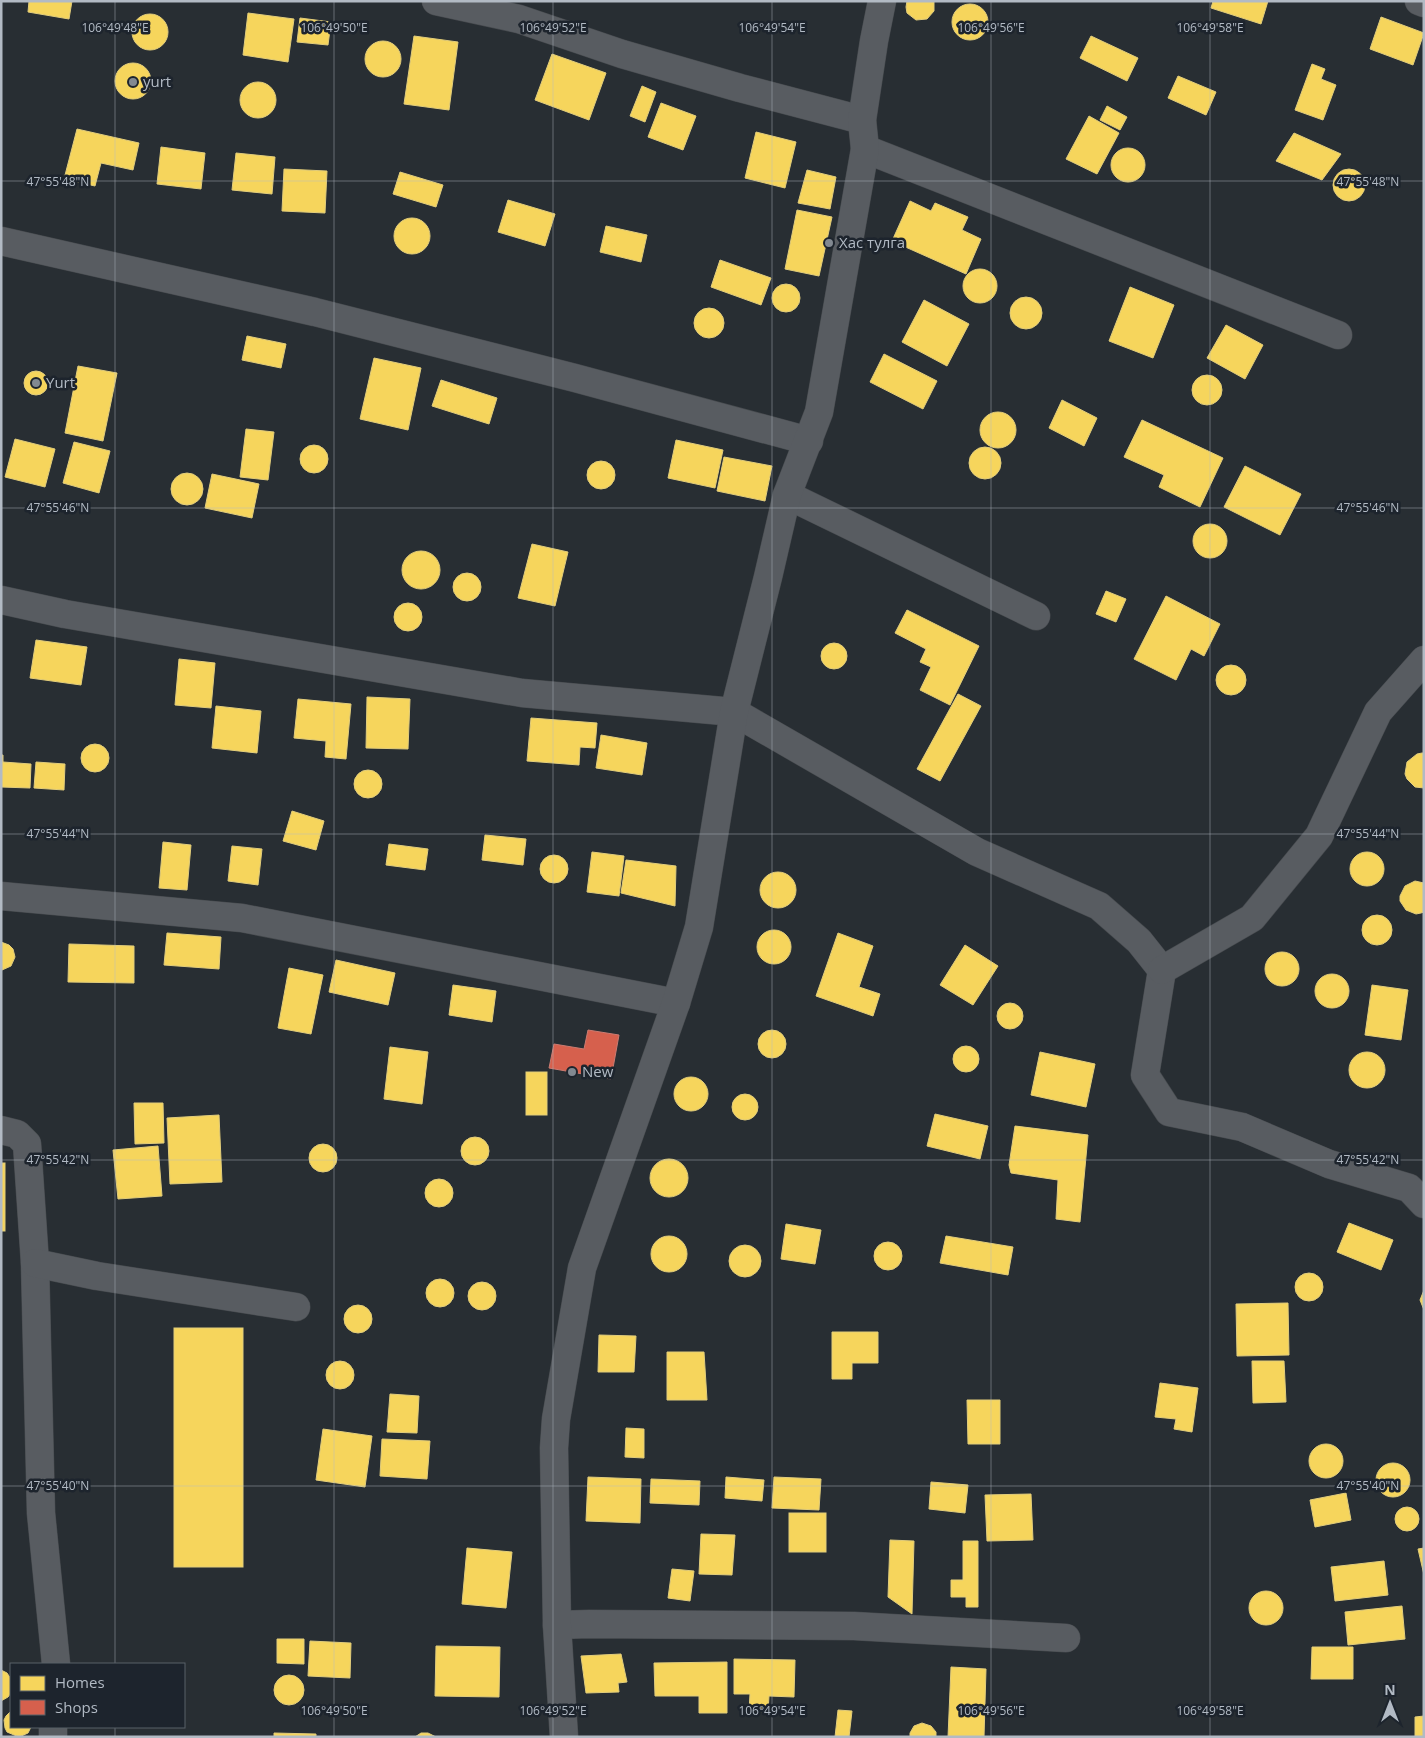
<svg xmlns="http://www.w3.org/2000/svg" width="1425" height="1738" font-family="'Open Sans',sans-serif">
  <style>
    .homes { fill: #f6d55c; stroke: #e2cd7b }
    .shops { fill: #d6604d; stroke: #cb7b71 }
    .lines { fill: none; stroke-linecap: round; stroke-linejoin: round }
    .street-casing { stroke: #464a4e; stroke-width: 29 }
    .street { stroke: #585c61; stroke-width: 28 }
    .ticks { fill: none; stroke: #b2bac4; stroke-width: 1; stroke-opacity: 0.45 }
    .poi-dot { fill: #828991; stroke: #1d242d; stroke-width: 2 }
    .labels { text-anchor: middle; stroke-width: 5; stroke-linejoin: round; paint-order: stroke }
    .poi-label { font-size: 15px; fill: #b2bac4; stroke: #1d242d; text-anchor: start }
    .ticks-label { font-size: 12px; text-anchor: middle; fill: #b2bac4; stroke: #1d242d; stroke-width: 5; stroke-linejoin: round; paint-order: stroke }
  </style>
  <rect width="100%" height="100%" fill="#282e33"/>
  <g class="homes">
    <polygon points="29,1 72,1 69,19 28,12"/>
    <polygon points="907,1 934,1 934,11 927,19 916,20 907,13 906,7"/>
    <polygon points="1213,1 1268,1 1261,24 1211,8"/>
    <circle cx="970" cy="22" r="18"/>
    <polygon points="248,13 294,19 288,62 243,55"/>
    <circle cx="150" cy="32" r="18"/>
    <polygon points="1381,17 1424,33 1413,65 1370,49"/>
    <polygon points="300,18 331,22 328,45 297,42"/>
    <polygon points="414,36 458,42 449,110 404,104"/>
    <polygon points="1091,36 1138,58 1127,81 1080,58"/>
    <circle cx="383" cy="59" r="18"/>
    <polygon points="552,54 606,73 589,120 535,100"/>
    <circle cx="133" cy="81" r="18"/>
    <polygon points="1312,64 1325,69 1321,79 1336,85 1323,120 1295,110"/>
    <polygon points="1178,76 1216,92 1206,115 1168,98"/>
    <circle cx="258" cy="100" r="18"/>
    <polygon points="642,86 656,92 645,122 630,116"/>
    <polygon points="661,103 696,116 683,150 648,137"/>
    <polygon points="1107,106 1127,117 1120,130 1100,120"/>
    <polygon points="1089,116 1119,133 1097,174 1066,159"/>
    <polygon points="77,129 139,143 133,170 101,163 95,186 64,179"/>
    <polygon points="756,132 796,142 785,188 745,178"/>
    <polygon points="1294,133 1341,154 1322,180 1276,161"/>
    <polygon points="161,147 205,153 201,189 157,184"/>
    <circle cx="1128" cy="165" r="17"/>
    <polygon points="236,153 275,157 272,194 232,190"/>
    <polygon points="284,169 327,171 325,213 282,211"/>
    <circle cx="1349" cy="185" r="16"/>
    <polygon points="807,170 836,177 830,209 798,203"/>
    <polygon points="400,172 443,185 436,207 393,194"/>
    <polygon points="508,200 555,214 545,246 498,232"/>
    <polygon points="910,201 931,211 935,203 968,217 962,230 981,239 966,274 892,241"/>
    <polygon points="797,210 832,217 819,276 785,269"/>
    <circle cx="412" cy="236" r="18"/>
    <polygon points="606,226 647,235 641,262 600,252"/>
    <polygon points="720,260 771,278 761,305 711,287"/>
    <circle cx="980" cy="286" r="17"/>
    <circle cx="786" cy="298" r="14"/>
    <polygon points="1130,287 1174,305 1153,358 1109,341"/>
    <circle cx="1026" cy="313" r="16"/>
    <polygon points="924,300 969,324 947,366 902,342"/>
    <circle cx="709" cy="323" r="15"/>
    <polygon points="1226,325 1263,345 1245,379 1207,358"/>
    <polygon points="247,336 286,344 281,368 242,360"/>
    <polygon points="884,354 937,381 923,409 870,382"/>
    <polygon points="374,358 421,368 408,430 360,419"/>
    <polygon points="78,366 117,373 103,441 65,433"/>
    <circle cx="36" cy="383" r="12"/>
    <circle cx="1207" cy="390" r="15"/>
    <polygon points="441,380 497,398 489,424 432,406"/>
    <polygon points="1062,400 1097,418 1084,446 1049,428"/>
    <circle cx="998" cy="430" r="18"/>
    <polygon points="1142,420 1223,458 1200,507 1159,487 1164,475 1124,457"/>
    <polygon points="246,429 274,432 268,480 240,477"/>
    <polygon points="15,439 55,449 45,487 5,477"/>
    <polygon points="676,440 723,450 715,488 668,478"/>
    <polygon points="74,442 110,451 99,493 63,483"/>
    <circle cx="314" cy="459" r="14"/>
    <circle cx="985" cy="463" r="16"/>
    <polygon points="724,457 772,466 765,501 717,491"/>
    <circle cx="601" cy="475" r="14"/>
    <polygon points="1245,466 1301,494 1280,535 1224,507"/>
    <circle cx="187" cy="489" r="16"/>
    <polygon points="212,474 259,484 252,518 205,508"/>
    <circle cx="1210" cy="541" r="17"/>
    <polygon points="532,544 568,552 555,606 518,598"/>
    <circle cx="421" cy="570" r="19"/>
    <circle cx="467" cy="587" r="14"/>
    <polygon points="1106,591 1126,599 1116,622 1096,614"/>
    <polygon points="1166,596 1220,624 1204,656 1191,649 1176,680 1134,659"/>
    <circle cx="408" cy="617" r="14"/>
    <polygon points="907,610 979,646 950,705 920,690 931,667 920,662 926,649 895,633"/>
    <polygon points="36,640 87,647 81,685 30,678"/>
    <circle cx="834" cy="656" r="13"/>
    <polygon points="179,659 215,663 211,708 175,705"/>
    <circle cx="1231" cy="680" r="15"/>
    <polygon points="958,694 981,706 940,781 917,769"/>
    <polygon points="367,697 410,699 408,749 366,748"/>
    <polygon points="298,699 351,704 346,759 325,757 326,741 294,738"/>
    <polygon points="216,706 261,711 257,753 212,748"/>
    <polygon points="531,718 597,723 595,748 580,747 579,765 527,761"/>
    <polygon points="601,735 647,743 642,775 596,768"/>
    <circle cx="95" cy="758" r="14"/>
    <polygon points="1422,753 1424,753 1424,788 1415,787 1407,779 1405,774 1407,762 1417,754"/>
    <polygon points="1,755 3,755 3,762 31,764 30,788 1,787"/>
    <polygon points="36,762 65,764 64,790 34,788"/>
    <circle cx="368" cy="784" r="14"/>
    <polygon points="292,811 324,821 316,850 283,841"/>
    <polygon points="485,835 526,839 523,865 482,860"/>
    <polygon points="163,842 191,845 187,890 159,888"/>
    <polygon points="389,844 428,849 425,870 386,865"/>
    <polygon points="232,846 262,849 258,885 228,881"/>
    <polygon points="592,852 624,856 619,896 587,892"/>
    <circle cx="1367" cy="869" r="17"/>
    <circle cx="554" cy="869" r="14"/>
    <polygon points="626,860 676,866 675,906 621,893"/>
    <circle cx="778" cy="890" r="18"/>
    <polygon points="1415,881 1424,883 1424,912 1421,913 1416,914 1406,910 1400,901 1400,896 1405,886"/>
    <circle cx="1377" cy="930" r="15"/>
    <circle cx="774" cy="947" r="17"/>
    <polygon points="167,933 221,937 219,969 164,965"/>
    <polygon points="838,933 873,946 859,987 880,994 873,1016 816,996"/>
    <polygon points="1,942 9,945 13,949 15,957 11,966 2,970"/>
    <polygon points="69,944 134,946 134,983 68,982"/>
    <polygon points="965,945 998,966 973,1005 940,985"/>
    <circle cx="1282" cy="969" r="17"/>
    <polygon points="336,960 395,973 388,1005 329,992"/>
    <polygon points="289,968 323,975 311,1034 278,1028"/>
    <circle cx="1332" cy="991" r="17"/>
    <polygon points="453,985 496,991 492,1022 449,1015"/>
    <polygon points="1372,985 1408,990 1401,1040 1365,1035"/>
    <circle cx="1010" cy="1016" r="13"/>
    <circle cx="772" cy="1044" r="14"/>
    <circle cx="966" cy="1059" r="13"/>
    <polygon points="390,1047 428,1052 422,1104 384,1099"/>
    <polygon points="1040,1052 1095,1064 1086,1107 1031,1095"/>
    <circle cx="1367" cy="1070" r="18"/>
    <rect x="526" y="1072" width="21" height="43"/>
    <circle cx="691" cy="1094" r="17"/>
    <circle cx="745" cy="1107" r="13"/>
    <polygon points="134,1103 163,1103 164,1143 135,1144"/>
    <polygon points="935,1114 988,1126 980,1159 927,1146"/>
    <polygon points="219,1115 222,1182 170,1184 167,1118"/>
    <polygon points="1015,1126 1088,1135 1080,1222 1056,1219 1058,1180 1011,1173 1009,1165"/>
    <circle cx="475" cy="1151" r="14"/>
    <circle cx="323" cy="1158" r="14"/>
    <polygon points="158,1146 162,1196 118,1199 113,1150"/>
    <circle cx="669" cy="1178" r="19"/>
    <rect x="1" y="1163" width="4" height="68"/>
    <circle cx="439" cy="1193" r="14"/>
    <polygon points="1349,1223 1393,1240 1381,1270 1337,1252"/>
    <polygon points="786,1224 821,1230 815,1264 781,1259"/>
    <circle cx="669" cy="1254" r="18"/>
    <polygon points="946,1236 1013,1247 1008,1275 940,1263"/>
    <circle cx="888" cy="1256" r="14"/>
    <circle cx="745" cy="1261" r="16"/>
    <circle cx="1309" cy="1287" r="14"/>
    <circle cx="440" cy="1293" r="14"/>
    <circle cx="482" cy="1296" r="14"/>
    <polygon points="1424,1290 1424,1310 1420,1300"/>
    <polygon points="1288,1303 1289,1355 1237,1356 1236,1304"/>
    <circle cx="358" cy="1319" r="14"/>
    <rect x="174" y="1328" width="69" height="239"/>
    <polygon points="832,1332 878,1332 878,1363 852,1363 852,1379 832,1379"/>
    <polygon points="599,1335 636,1336 634,1372 598,1372"/>
    <polygon points="667,1352 704,1352 707,1400 667,1400"/>
    <polygon points="1252,1361 1284,1361 1286,1402 1253,1403"/>
    <circle cx="340" cy="1375" r="14"/>
    <polygon points="1160,1383 1198,1388 1192,1432 1174,1429 1176,1419 1155,1417"/>
    <polygon points="390,1394 419,1396 417,1433 387,1432"/>
    <polygon points="967,1400 1000,1400 1000,1444 968,1444"/>
    <polygon points="626,1428 644,1429 644,1458 625,1457"/>
    <polygon points="323,1429 372,1436 365,1487 316,1480"/>
    <polygon points="382,1439 430,1441 427,1479 380,1476"/>
    <circle cx="1326" cy="1461" r="17"/>
    <circle cx="1393" cy="1480" r="17"/>
    <polygon points="588,1477 641,1479 640,1523 586,1521"/>
    <polygon points="726,1477 764,1480 762,1501 725,1498"/>
    <polygon points="774,1477 821,1479 819,1510 772,1508"/>
    <polygon points="651,1479 700,1481 699,1505 650,1503"/>
    <polygon points="931,1482 968,1485 965,1513 929,1509"/>
    <polygon points="1346,1493 1351,1520 1315,1527 1310,1500"/>
    <polygon points="1031,1494 1033,1540 987,1541 985,1495"/>
    <circle cx="1407" cy="1519" r="12"/>
    <rect x="789" y="1513" width="37" height="39"/>
    <polygon points="701,1534 735,1535 732,1575 699,1574"/>
    <polygon points="890,1540 914,1541 912,1614 888,1597"/>
    <polygon points="963,1541 978,1541 978,1607 966,1607 966,1597 951,1597 951,1580 963,1580"/>
    <polygon points="467,1548 512,1552 506,1608 462,1604"/>
    <polygon points="1424,1548 1424,1575 1418,1549"/>
    <polygon points="1384,1561 1388,1595 1335,1601 1331,1567"/>
    <polygon points="672,1569 694,1571 690,1601 668,1598"/>
    <circle cx="1266" cy="1608" r="17"/>
    <polygon points="1402,1606 1405,1639 1348,1645 1345,1612"/>
    <polygon points="277,1639 304,1639 304,1664 277,1663"/>
    <polygon points="310,1641 351,1643 350,1678 308,1676"/>
    <polygon points="436,1646 500,1647 499,1697 435,1696"/>
    <polygon points="1312,1647 1353,1647 1353,1679 1311,1679"/>
    <polygon points="621,1654 627,1682 618,1683 619,1692 586,1693 581,1656"/>
    <polygon points="734,1659 795,1660 794,1697 769,1696 768,1712 749,1711 750,1694 734,1694"/>
    <polygon points="727,1662 727,1713 699,1713 699,1696 655,1696 654,1663"/>
    <polygon points="951,1667 986,1669 984,1737 948,1737"/>
    <polygon points="1,1670 7,1673 11,1679 11,1693 8,1697 1,1701"/>
    <circle cx="289" cy="1690" r="15"/>
    <polygon points="838,1710 852,1711 849,1737 835,1737"/>
    <polygon points="11,1711 11,1727 31,1727 28,1733 19,1737 7,1732 5,1728 4,1720 6,1716"/>
    <polygon points="1424,1716 1424,1737 1415,1737 1415,1717"/>
    <polygon points="922,1723 931,1726 936,1732 936,1737 910,1737 910,1733 914,1726"/>
    <polygon points="274,1733 316,1734 316,1737 274,1737"/>
    <polygon points="421,1733 428,1733 436,1737 415,1737"/>
  </g>
  <polygon class="shops" points="588,1030 619,1035 611,1079 549,1068 554,1044 584,1049"/>
  <g class="lines">
    <defs>
      <g id="street">
        <polyline points="436,1 519,19 622,54 740,88 862,120"/>
        <polyline points="1419,1 1424,3"/>
        <polyline points="865,149 1338,335"/>
        <polyline points="1,241 315,312 575,378 809,441"/>
        <polyline points="787,495 1036,616"/>
        <polyline points="1,600 65,614 522,693 734,712 977,852 1099,906 1139,941 1162,970 1145,1075 1169,1112 1242,1127 1329,1164 1409,1188 1424,1204"/>
        <polyline points="1,896 242,918 676,1003"/>
        <polyline points="1162,970 1252,918 1319,836 1378,712 1424,660"/>
        <polyline points="1,1130 17,1134 27,1144 35,1263 41,1513 56,1664"/>
        <polyline points="35,1263 97,1276 296,1307"/>
        <polyline points="557,1625 589,1624 854,1626 1066,1638"/>
        <polyline points="53,1737 53,1727"/>
        <polyline points="564,1737 557,1625 554,1448 556,1419 582,1268 676,1003 699,927 734,712 768,577 787,495 819,412 865,149 862,120 874,41 882,1"/>
      </g>
    </defs>
    <use href="#street" class="street-casing"/>
    <use href="#street" class="street"/>
  </g>
  <path class="ticks" d="M115,1V1664M334,1V1737M553,1V1737M772,1V1737M991,1V1737M1210,1V1737M1,181H1424M1,508H1424M1,834H1424M1,1160H1424M1,1486H1424M115,1727V1737"/>
  <g class="poi-dot">
    <circle cx="133" cy="82" r="5"/>
    <circle cx="829" cy="243" r="5"/>
    <circle cx="36" cy="383" r="5"/>
    <circle cx="572" cy="1072" r="5"/>
  </g>
  <g class="labels">
    <g class="poi-label">
      <text x="143" y="87">yurt</text>
      <text x="839" y="248">Хас тулга</text>
      <text x="46" y="388">Yurt</text>
      <text x="582" y="1077">New</text>
    </g>
  </g>
  <g class="ticks-label">
    <text x="115" y="32">106°49'48"E</text>
    <text x="334" y="32">106°49'50"E</text>
    <text x="553" y="32">106°49'52"E</text>
    <text x="772" y="32">106°49'54"E</text>
    <text x="991" y="32">106°49'56"E</text>
    <text x="1210" y="32">106°49'58"E</text>
    <text x="58" y="186">47°55'48"N</text>
    <text x="1368" y="186">47°55'48"N</text>
    <text x="58" y="512">47°55'46"N</text>
    <text x="1368" y="512">47°55'46"N</text>
    <text x="58" y="838">47°55'44"N</text>
    <text x="1368" y="838">47°55'44"N</text>
    <text x="58" y="1164">47°55'42"N</text>
    <text x="1368" y="1164">47°55'42"N</text>
    <text x="58" y="1490">47°55'40"N</text>
    <text x="1368" y="1490">47°55'40"N</text>
    <text x="334" y="1715">106°49'50"E</text>
    <text x="553" y="1715">106°49'52"E</text>
    <text x="772" y="1715">106°49'54"E</text>
    <text x="991" y="1715">106°49'56"E</text>
    <text x="1210" y="1715">106°49'58"E</text>
  </g>
  <rect width="1425" height="1738" fill="none" stroke="#b2bac4" stroke-width="5"/>
  <rect x="10" y="1663" width="175" height="65" fill="#1d242d" stroke="#596069"/>
  <rect x="20" y="1676" width="25" height="15" fill="#f6d55c" stroke="#596069"/>
  <text x="55" y="1688" font-size="15" fill="#b2bac4">Homes</text>
  <rect x="20" y="1700" width="25" height="15" fill="#d6604d" stroke="#596069"/>
  <text x="55" y="1713" font-size="15" fill="#b2bac4">Shops</text>
  <g transform="translate(1390 1703)" stroke="#1d242d" stroke-width="4" paint-order="stroke">
  <path d="M0-4L9 19L0 12L-9 19Z" fill="#b2bac4"/>
  <text y="-8" font-size="14" font-weight="bold" text-anchor="middle" fill="#b2bac4">N</text>
  </g>
</svg>
